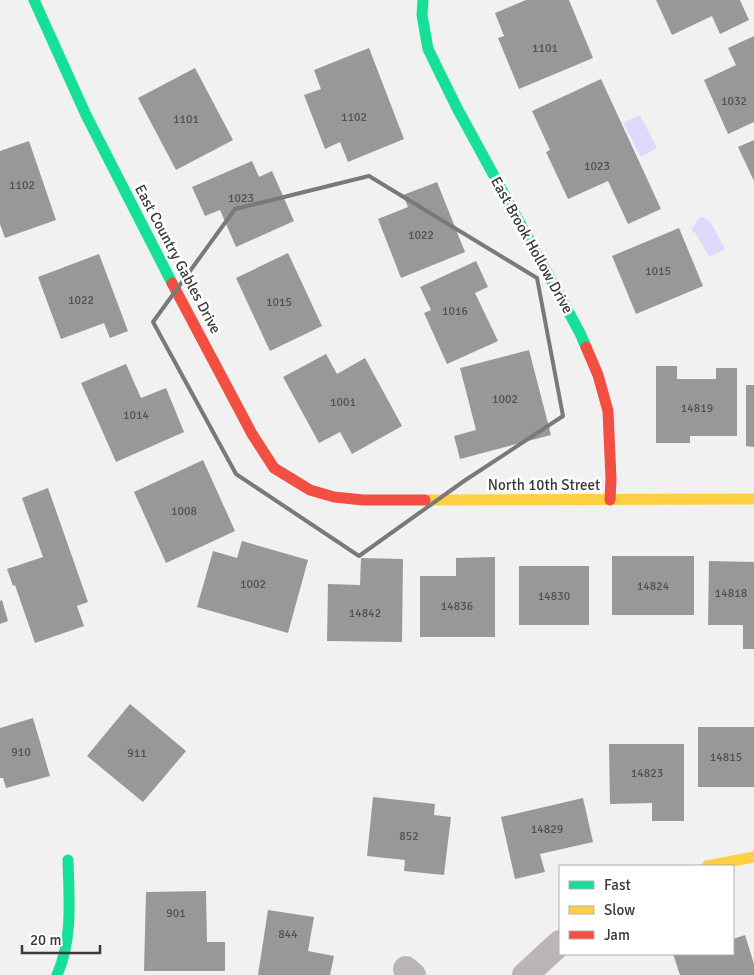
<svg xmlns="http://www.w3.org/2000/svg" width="754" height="975" font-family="Signika,sans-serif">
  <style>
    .water { fill: #e0d8fa }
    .building { fill: #999899 }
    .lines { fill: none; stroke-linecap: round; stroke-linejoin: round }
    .street { stroke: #bcb5b6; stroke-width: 26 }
    .fast { stroke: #16e098; stroke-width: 11 }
    .slow { stroke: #ffcf43; stroke-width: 11 }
    .jam { stroke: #f24e42; stroke-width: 11 }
    .marked { fill: none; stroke: #7a797a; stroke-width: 4; stroke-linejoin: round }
    .labels { text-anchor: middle; stroke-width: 5; stroke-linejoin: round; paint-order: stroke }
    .number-label { font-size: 12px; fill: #525152 }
    .street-label { font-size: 15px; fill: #3a393a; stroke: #fff }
  </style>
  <rect width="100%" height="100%" fill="#f2f1f2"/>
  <g class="water">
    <polygon points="640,115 657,148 641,157 623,123"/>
    <polygon points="703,217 710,221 725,249 709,257 695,232 693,233 692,228 698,219"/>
  </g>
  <g class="building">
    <polygon points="526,0 569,0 593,58 519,89 498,38 504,36 495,13"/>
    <polygon points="656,0 740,0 749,20 720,34 712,16 672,35"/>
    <polygon points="754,36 754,122 728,134 704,80 736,65 728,48"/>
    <polygon points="369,48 404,139 348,162 340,142 325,149 304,95 321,89 314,70"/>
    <polygon points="195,68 233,140 176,170 138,98"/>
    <polygon points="601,79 661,209 628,224 608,181 568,199 546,152 550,150 532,111"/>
    <polygon points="754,140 754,181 738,147"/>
    <polygon points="29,141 56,220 5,238 0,224 0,151"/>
    <polygon points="252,161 259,177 272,171 294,221 236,247 220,210 205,216 192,187"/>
    <polygon points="437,182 465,252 401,278 378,219 408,207 403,195"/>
    <polygon points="679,228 703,286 636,314 612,256"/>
    <polygon points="288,253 322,326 270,351 236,278"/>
    <polygon points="99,254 128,331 110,338 104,323 61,339 38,277"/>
    <polygon points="476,261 488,287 475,293 498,341 447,364 424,313 431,310 420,287"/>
    <polygon points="529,350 551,435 460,459 454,436 476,430 460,368"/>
    <polygon points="326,354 337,374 365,358 402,426 352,454 340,432 319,443 283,377"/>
    <polygon points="126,364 141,398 166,388 184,432 116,462 81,383"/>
    <polygon points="656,366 677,366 677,379 716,379 716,368 737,368 737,436 690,436 690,443 656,443"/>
    <polygon points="746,385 754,385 754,447 746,446"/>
    <polygon points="203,460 235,531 166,563 134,492"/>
    <polygon points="48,488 88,602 77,606 84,626 35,643 15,585 13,586 7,569 43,557 22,498"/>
    <polygon points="242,541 308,560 288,633 197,607 213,551 237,558"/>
    <rect x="612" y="556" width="82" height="59"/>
    <polygon points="495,557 495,637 420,637 420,576 456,576 456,558"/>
    <polygon points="361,558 403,559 402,642 327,641 328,584 360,585"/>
    <polygon points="709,561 754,562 754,649 743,649 743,625 708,625"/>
    <rect x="519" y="566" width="70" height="59"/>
    <polygon points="2,600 8,621 0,624 0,601"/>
    <polygon points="130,704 186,751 143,802 87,756"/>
    <polygon points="33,718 50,776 6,788 3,778 0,778 0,728"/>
    <rect x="698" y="727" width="56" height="60"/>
    <polygon points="609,744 684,744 684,821 652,821 652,803 610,804"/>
    <polygon points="373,797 435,804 434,815 451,817 444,875 404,871 405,860 367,856"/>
    <polygon points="583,798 593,842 540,854 545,872 515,879 501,817"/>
    <polygon points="206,891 207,942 225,942 225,971 144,971 146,892"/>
    <polygon points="268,910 314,917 308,951 334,956 330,975 258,975"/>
    <polygon points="745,935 754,964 754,975 680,975 673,954 733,954 733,939"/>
  </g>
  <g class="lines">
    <g class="street">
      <polyline points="406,969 413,975"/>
      <polyline points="525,975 560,943"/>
    </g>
    <g class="fast">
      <polyline points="34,0 86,115 172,283"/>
      <polyline points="423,0 422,15 428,49 457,108 580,333 586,347"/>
      <path d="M57,975C73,939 69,899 68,860"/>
    </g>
    <g class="slow">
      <polyline points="425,500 754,499"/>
      <polyline points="707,866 754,857"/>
    </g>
    <g class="jam">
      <polyline points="172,283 252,434 274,468 310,490 334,497 363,500 425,500"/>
      <polyline points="586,347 598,375 608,411 611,479 610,500"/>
    </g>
  </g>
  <path class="marked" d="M369,176L537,278L563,416L464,481L359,556L236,474L153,322L235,209Z"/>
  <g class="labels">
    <g class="number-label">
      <text x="545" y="52">1101</text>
      <text x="734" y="105">1032</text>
      <text x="354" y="121">1102</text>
      <text x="186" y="123">1101</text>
      <text x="597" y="170">1023</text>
      <text x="22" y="189">1102</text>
      <text x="241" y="202">1023</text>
      <text x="421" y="239">1022</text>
      <text x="658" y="275">1015</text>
      <text x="81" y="304">1022</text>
      <text x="279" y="306">1015</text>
      <text x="455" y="315">1016</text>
      <text x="505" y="403">1002</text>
      <text x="343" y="406">1001</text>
      <text x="697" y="412">14819</text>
      <text x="136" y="419">1014</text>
      <text x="184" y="515">1008</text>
      <text x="253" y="588">1002</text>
      <text x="653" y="590">14824</text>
      <text x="731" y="597">14818</text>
      <text x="554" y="600">14830</text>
      <text x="457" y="610">14836</text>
      <text x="365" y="617">14842</text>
      <text x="21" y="756">910</text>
      <text x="137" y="757">911</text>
      <text x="726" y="761">14815</text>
      <text x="647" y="777">14823</text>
      <text x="547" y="833">14829</text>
      <text x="409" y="840">852</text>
      <text x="176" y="917">901</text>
      <text x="288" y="938">844</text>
    </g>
    <g class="street-label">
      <text transform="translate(532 245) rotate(61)" y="5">East Brook Hollow Drive</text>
      <text transform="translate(178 259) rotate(62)" y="5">East Country Gables Drive</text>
      <text x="544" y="490">North 10th Street</text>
    </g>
  </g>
  <rect x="559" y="865" width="175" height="90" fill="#ffffff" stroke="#b0b0b0"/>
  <rect x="569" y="881" width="25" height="8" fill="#16e098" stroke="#b0b0b0"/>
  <text x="604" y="890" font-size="15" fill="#3a393a">Fast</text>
  <rect x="569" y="906" width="25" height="8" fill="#ffcf43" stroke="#b0b0b0"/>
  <text x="604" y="915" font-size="15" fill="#3a393a">Slow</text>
  <rect x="569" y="931" width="25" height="8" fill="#f24e42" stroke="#b0b0b0"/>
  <text x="604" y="940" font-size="15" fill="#3a393a">Jam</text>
  <path d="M22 945v8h78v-8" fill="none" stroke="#3a393a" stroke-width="2.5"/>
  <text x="30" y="945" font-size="15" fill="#3a393a" stroke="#ffffff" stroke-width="4" paint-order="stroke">20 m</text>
</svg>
